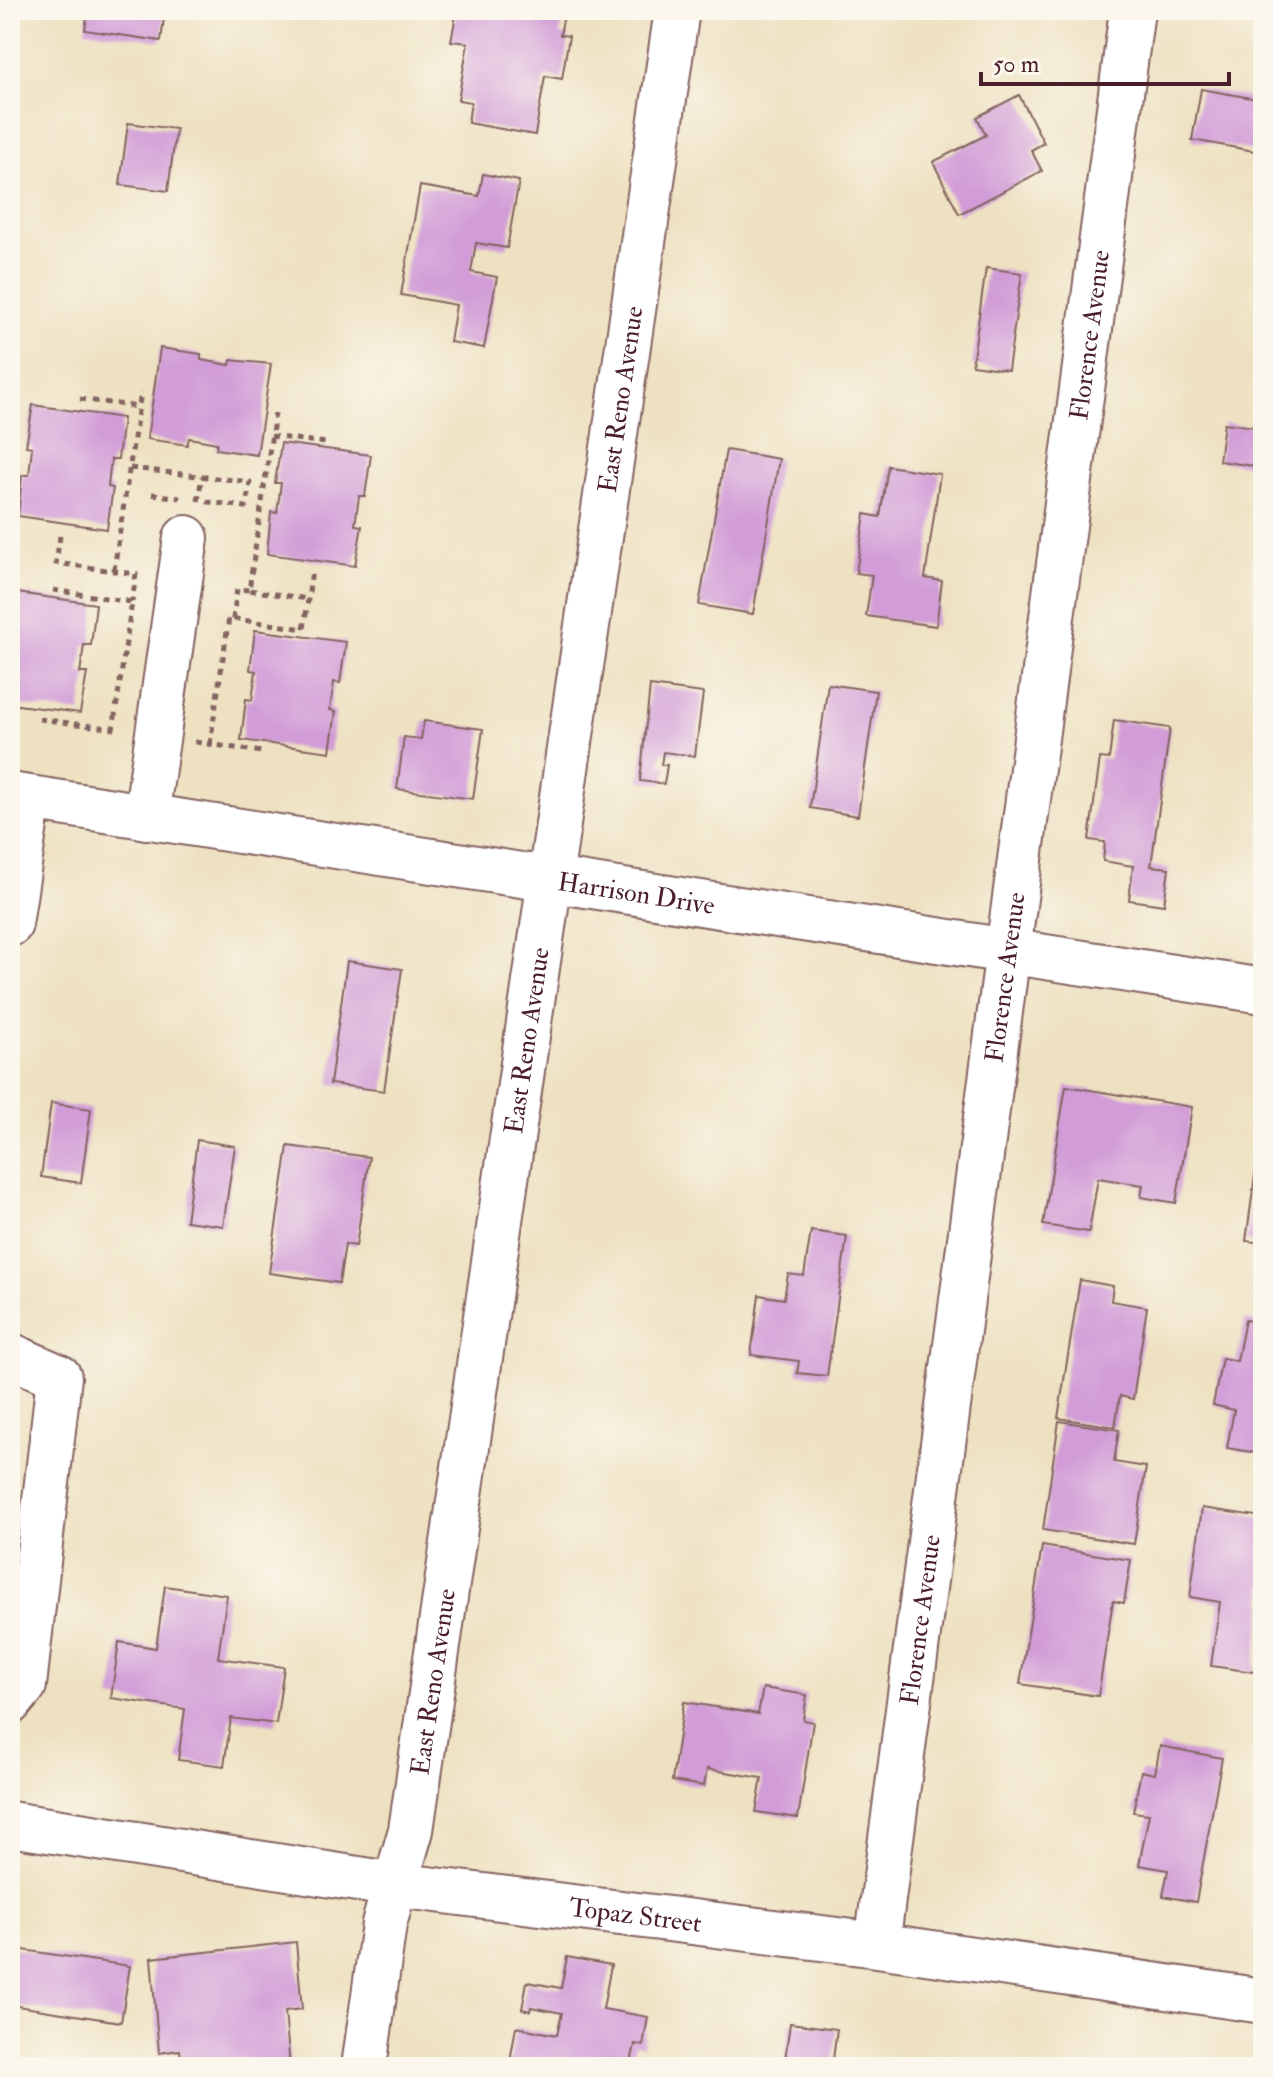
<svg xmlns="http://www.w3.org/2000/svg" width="1273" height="2077" font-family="'IM FELL Double Pica',serif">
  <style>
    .building { fill: #d19cd7 }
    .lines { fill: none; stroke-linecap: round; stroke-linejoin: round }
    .minor-casing { stroke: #836360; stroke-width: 48 }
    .path { stroke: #836360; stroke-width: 5; stroke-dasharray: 6 6; stroke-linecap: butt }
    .minor { stroke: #fff; stroke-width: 44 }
    .labels { text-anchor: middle; stroke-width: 6; stroke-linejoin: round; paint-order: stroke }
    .street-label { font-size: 26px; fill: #4a1f2b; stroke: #fbf7ec }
  </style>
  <rect width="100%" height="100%" fill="#fbf7ec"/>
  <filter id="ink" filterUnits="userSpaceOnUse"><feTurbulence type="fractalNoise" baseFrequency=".0125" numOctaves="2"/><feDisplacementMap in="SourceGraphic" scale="16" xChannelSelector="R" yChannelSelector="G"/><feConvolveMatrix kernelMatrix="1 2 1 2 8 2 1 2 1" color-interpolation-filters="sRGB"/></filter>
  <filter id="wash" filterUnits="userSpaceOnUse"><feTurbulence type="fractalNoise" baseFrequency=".006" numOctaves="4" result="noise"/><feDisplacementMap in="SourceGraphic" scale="32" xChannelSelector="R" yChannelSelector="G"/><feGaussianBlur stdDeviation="1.8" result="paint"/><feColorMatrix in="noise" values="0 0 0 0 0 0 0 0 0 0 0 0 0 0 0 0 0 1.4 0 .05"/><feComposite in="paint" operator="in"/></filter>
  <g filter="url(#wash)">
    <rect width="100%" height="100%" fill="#eee1c1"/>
    <g id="blocks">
      <g class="building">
        <polygon points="88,10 165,10 161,41 85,30"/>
        <polygon points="457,10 565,10 560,35 569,36 562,79 545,76 535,135 468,123 471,102 458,100 468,43 451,41"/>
        <polygon points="1201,89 1263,100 1260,152 1192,140"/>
        <polygon points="1019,95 1044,143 1031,150 1042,171 959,214 933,162 986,135 977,117"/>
        <polygon points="128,123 176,129 168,191 120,185"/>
        <polygon points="483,174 519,181 507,248 476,243 471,272 497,277 484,348 450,342 456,305 401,295 420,186 479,196"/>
        <polygon points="986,268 1022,273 1008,370 972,365"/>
        <polygon points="160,348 201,354 201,360 230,365 231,360 271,364 257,455 216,449 217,443 189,438 187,445 147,439"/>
        <polygon points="33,405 123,418 118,459 111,459 108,487 113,488 107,529 18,516 22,475 29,475 32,447 26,446"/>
        <polygon points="1224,423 1263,428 1261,467 1219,461"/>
        <polygon points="281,443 371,455 365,496 359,496 355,525 362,526 355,566 267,554 271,512 277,513 281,483 275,483"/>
        <polygon points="726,450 779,459 753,614 699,605"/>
        <polygon points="888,466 940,474 925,578 942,581 936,626 866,616 872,575 856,573 865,514 880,517"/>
        <polygon points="10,592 96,604 91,645 84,645 80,673 87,673 80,713 10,704"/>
        <polygon points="255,630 346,642 340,683 334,682 330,710 336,711 330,752 241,740 246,699 252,700 256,671 250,670"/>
        <polygon points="828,684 876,691 858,816 810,808"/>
        <polygon points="650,686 703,693 695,756 663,752 661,765 667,765 664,784 640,781"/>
        <polygon points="1114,720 1170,728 1151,866 1169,868 1164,905 1129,900 1133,866 1103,861 1105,842 1089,840 1100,758 1109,759"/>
        <polygon points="424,721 483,729 473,799 397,789 404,737 421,739"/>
        <polygon points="347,961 402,969 384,1091 330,1084"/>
        <polygon points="1066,1086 1192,1107 1176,1203 1141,1197 1143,1185 1098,1178 1089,1232 1043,1225"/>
        <polygon points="51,1103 91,1109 81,1183 41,1177"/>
        <polygon points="1261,1132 1263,1132 1263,1243 1246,1241"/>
        <polygon points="197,1140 235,1146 223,1226 186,1221"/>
        <polygon points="288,1146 369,1157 356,1246 345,1244 339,1283 269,1273"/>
        <polygon points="811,1231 847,1236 827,1376 797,1373 799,1361 751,1355 759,1295 784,1299 788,1274 804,1276"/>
        <polygon points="1080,1280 1113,1286 1111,1301 1147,1307 1133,1399 1120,1396 1115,1427 1058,1418"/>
        <polygon points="1245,1320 1263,1323 1263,1454 1227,1448 1234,1410 1213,1405 1222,1358 1237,1361"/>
        <polygon points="1059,1421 1119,1430 1114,1462 1146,1467 1134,1544 1043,1530"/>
        <polygon points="1202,1508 1263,1517 1263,1608 1254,1672 1211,1666 1220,1602 1190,1597"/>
        <polygon points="1042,1546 1131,1560 1124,1603 1113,1601 1098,1696 1020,1684"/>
        <polygon points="165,1586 227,1595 218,1658 284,1667 276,1724 231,1718 224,1766 178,1760 185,1709 111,1698 119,1642 156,1648"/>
        <polygon points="763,1688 807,1695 803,1720 813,1722 798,1818 756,1812 762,1778 707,1769 704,1786 672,1781 684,1702 758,1714"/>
        <polygon points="1160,1746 1222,1758 1196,1902 1163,1896 1168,1870 1139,1865 1149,1814 1133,1812 1141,1771 1155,1774"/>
        <polygon points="296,1942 302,2009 285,2011 290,2067 182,2067 180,2050 159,2053 151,1958"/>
        <polygon points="10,1948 130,1966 121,2022 10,2005"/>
        <polygon points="567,1957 611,1965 603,2009 648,2017 643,2046 635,2044 630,2067 509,2067 516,2027 557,2035 562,2013 531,2007 530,2011 522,2009 527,1982 561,1988"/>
        <polygon points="790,2023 837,2029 832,2067 784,2067"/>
      </g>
    </g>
  </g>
  <g filter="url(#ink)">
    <use href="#blocks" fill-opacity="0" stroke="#836360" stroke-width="2"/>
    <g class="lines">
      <defs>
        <g id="minor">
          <path id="s1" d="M10,795L1263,991"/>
          <polyline points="146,817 186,538"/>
          <polyline points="10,924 29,798"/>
          <polyline points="10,1355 59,1377 24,1685 10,1702"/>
          <path id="s2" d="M10,1824L396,1885L877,1945L1263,2001"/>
          <path id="s3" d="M877,1945L1132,10"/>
          <path id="s4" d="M364,2067L384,1924L411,1830L677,10"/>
        </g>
      </defs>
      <use href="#minor" class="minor-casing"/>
      <g class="path">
        <polyline points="80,399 139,407"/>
        <polyline points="275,413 249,590 308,599"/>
        <polyline points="271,436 326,443"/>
        <polyline points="130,468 250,482 246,507 202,501"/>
        <polyline points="152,494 180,498"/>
        <polyline points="198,501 202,476"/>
        <polyline points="60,536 56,563 136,574 132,602"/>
        <polyline points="114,570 141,392"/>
        <polyline points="53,590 132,602 113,729"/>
        <polyline points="233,619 237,589 249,590"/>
        <polyline points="39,719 115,729"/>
        <polyline points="195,742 262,752"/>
        <polyline points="210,744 229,618 304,629 312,570"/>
      </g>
      <use href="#minor" class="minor"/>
    </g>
  </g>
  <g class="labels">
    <g class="street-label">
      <text dy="9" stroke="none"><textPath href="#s3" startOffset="1624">Florence Avenue</textPath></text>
      <text dy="9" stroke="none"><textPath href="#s4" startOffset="1688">East Reno Avenue</textPath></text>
      <text dy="9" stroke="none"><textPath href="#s1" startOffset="634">Harrison Drive</textPath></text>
      <text dy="9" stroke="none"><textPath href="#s3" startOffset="976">Florence Avenue</textPath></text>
      <text dy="9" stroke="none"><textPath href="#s4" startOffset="1040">East Reno Avenue</textPath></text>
      <text dy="9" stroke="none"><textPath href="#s3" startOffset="328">Florence Avenue</textPath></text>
      <text dy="9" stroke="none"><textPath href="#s4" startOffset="392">East Reno Avenue</textPath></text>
      <text dy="9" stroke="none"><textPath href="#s2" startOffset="632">Topaz Street</textPath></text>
    </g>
  </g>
  <rect width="1273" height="2077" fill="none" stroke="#fbf7ec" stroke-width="40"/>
  <path d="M981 72v12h248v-12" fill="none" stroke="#4a1f2b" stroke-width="4"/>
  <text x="993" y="72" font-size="24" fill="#4a1f2b" stroke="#fbf7ec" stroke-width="6" paint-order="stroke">50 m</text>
</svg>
